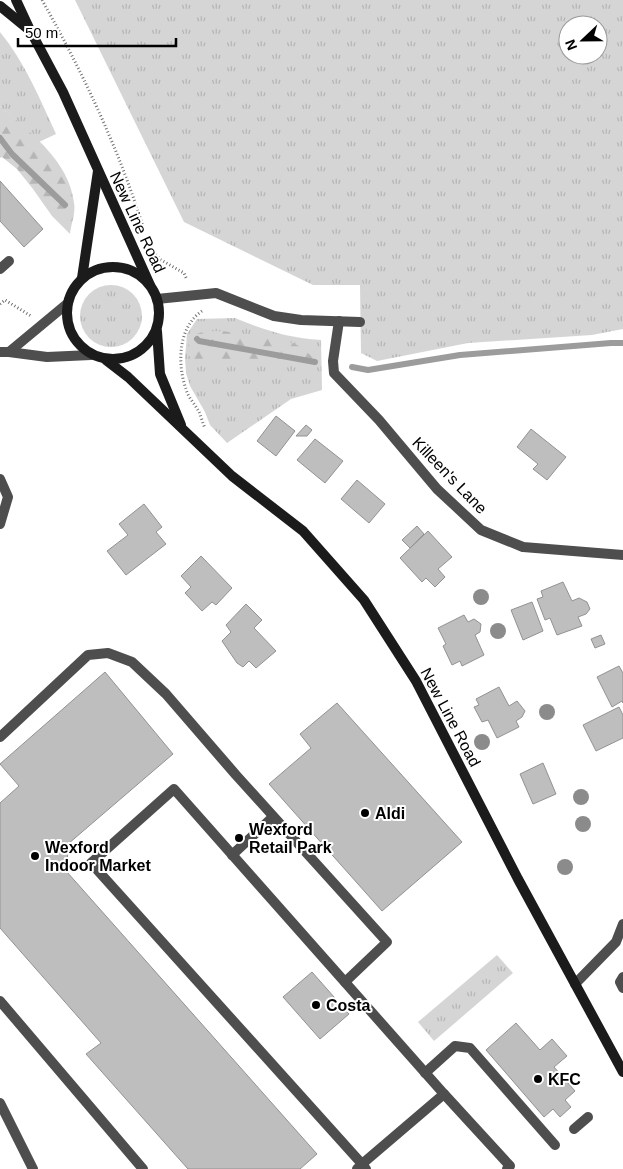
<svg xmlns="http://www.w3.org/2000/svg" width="623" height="1169" font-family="Arial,sans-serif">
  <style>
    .grass { fill: url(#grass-tufts); fill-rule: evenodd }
    .forest { fill: url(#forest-firs) }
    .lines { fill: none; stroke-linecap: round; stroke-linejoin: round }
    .stream { stroke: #9c9c9c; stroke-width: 6 }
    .building { fill: #bebebe; stroke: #929292 }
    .path { stroke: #707070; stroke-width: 3; stroke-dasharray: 1 2.5; stroke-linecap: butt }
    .service { stroke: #4e4e4e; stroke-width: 10 }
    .minor { stroke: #4e4e4e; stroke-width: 10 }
    .tertiary { stroke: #4e4e4e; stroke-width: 10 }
    .secondary { stroke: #1b1b1b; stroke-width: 10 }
    .tree { fill: #8b8b8b }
    .poi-dot { fill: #000; stroke: #fff; stroke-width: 2 }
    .labels { text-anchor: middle; stroke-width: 4; stroke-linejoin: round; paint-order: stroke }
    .street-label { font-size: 16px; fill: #000; stroke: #fff }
    .poi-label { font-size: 16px; font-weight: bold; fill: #000; stroke: #fff; text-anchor: start }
  </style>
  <defs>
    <pattern id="grass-tufts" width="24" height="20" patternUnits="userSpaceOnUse" patternTransform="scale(1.25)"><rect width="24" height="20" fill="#d5d5d5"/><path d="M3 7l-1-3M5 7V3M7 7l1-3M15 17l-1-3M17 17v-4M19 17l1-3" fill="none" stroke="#b5b5b5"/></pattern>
    <pattern id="forest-firs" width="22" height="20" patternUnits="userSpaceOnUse" patternTransform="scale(1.25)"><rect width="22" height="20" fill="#d5d5d5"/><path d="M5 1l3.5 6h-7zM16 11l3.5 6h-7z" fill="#b5b5b5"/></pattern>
  </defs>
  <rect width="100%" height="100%" fill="#fff"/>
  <g class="grass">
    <path d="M75,0H623V329L592,335L468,343L377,361L361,353L360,285H313L184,222ZM568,25H598V55H568Z"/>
    <path d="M0,32C24,61 40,99 56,134L39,142L0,106Z"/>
    <circle cx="111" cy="316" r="31"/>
    <path d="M235,318C264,330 289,338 321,340L322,390L291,399L227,443L210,425L205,412L190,386L186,373L185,358L187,334L197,319Z"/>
    <polygon points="497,955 513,973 434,1041 418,1022"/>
  </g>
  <g class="forest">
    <path d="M0,106C30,133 69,160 74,203C76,212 71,224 70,234L52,216L33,189L17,169L2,157L0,158Z"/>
    <path d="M223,331L293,343L303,348L313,358L296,363H199L188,355C186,329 203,332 223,331Z"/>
  </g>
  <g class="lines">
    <g class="stream">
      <polyline points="0,138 12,154 65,205"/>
      <polyline points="197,339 199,341 315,362"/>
      <polyline points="352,367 368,370 460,355 611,343 623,343"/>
    </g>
  </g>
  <g class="building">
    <polygon points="0,181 43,229 24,247 0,221"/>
    <polygon points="276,416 295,431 276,456 257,441"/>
    <polygon points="306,425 312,430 307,436 296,436"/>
    <polygon points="531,429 566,457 547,480 533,469 538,464 517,447"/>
    <polygon points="315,439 343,461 325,483 297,460"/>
    <polygon points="357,480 385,504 369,523 341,499"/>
    <polygon points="144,504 162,527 156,532 166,544 126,575 107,551 128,535 119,524"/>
    <polygon points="417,526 424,534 410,548 402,540"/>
    <polygon points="428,531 452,557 438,569 445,577 435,587 426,578 422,582 400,558"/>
    <polygon points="201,556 232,588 216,605 212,602 202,611 185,593 191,587 181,576"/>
    <polygon points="563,582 572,601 579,598 587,602 590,609 586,614 578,617 582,626 557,635 550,618 545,620 537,599 543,597 541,591"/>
    <polygon points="532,602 543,631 523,640 511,610"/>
    <polygon points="246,604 262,620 254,628 276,651 256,668 249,661 243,667 237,663 222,641 231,632 226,625"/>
    <polygon points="464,615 468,622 474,619 481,624 480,632 475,635 484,655 462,666 460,661 452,665 443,646 446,644 438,628"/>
    <polygon points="601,635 605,644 595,648 591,639"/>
    <polygon points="619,666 623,673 623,703 622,701 612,707 597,677"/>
    <polygon points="105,672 173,754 68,844 67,872 317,1154 300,1169 188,1169 86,1054 101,1043 0,928 0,803 19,786 0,764"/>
    <polygon points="499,687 509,706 517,701 525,711 522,717 516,721 519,727 497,738 488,720 482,722 474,707 479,705 476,699"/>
    <polygon points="337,703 462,842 382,911 269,784 311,748 300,734"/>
    <polygon points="619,707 623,715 623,738 596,751 583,725"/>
    <polygon points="543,763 556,794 533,804 520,774"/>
    <polygon points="312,972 349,1014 320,1039 283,997"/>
    <polygon points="516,1023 540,1050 552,1039 567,1056 554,1067 575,1091 565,1100 571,1107 560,1117 553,1109 544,1117 486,1050"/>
  </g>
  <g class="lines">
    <g class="path">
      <path d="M42,0C83,73 119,149 144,230"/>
      <polyline points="153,252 161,260 184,273 187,280"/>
      <polyline points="0,304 5,300 31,316"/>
      <path d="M202,311C178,327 177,364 186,389C188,397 194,403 198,410C201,415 202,422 205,428"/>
    </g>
    <g class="service">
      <polyline points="0,269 9,261"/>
      <polyline points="0,479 8,497 0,524"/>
      <polyline points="0,737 88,655 108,653 132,662 166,694 236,775 387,942 345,982"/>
      <polyline points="232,855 273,817"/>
      <polyline points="623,977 620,982 623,988"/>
      <polyline points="0,1001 143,1169"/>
      <polyline points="425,1073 455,1046 470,1048 555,1145"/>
      <polyline points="444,1094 510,1166 507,1169"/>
      <polyline points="0,1103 33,1169"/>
      <polyline points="574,1129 588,1117"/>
      <polyline points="357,1169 362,1164 444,1094 174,789 91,863 362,1164 366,1169"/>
    </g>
    <g class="minor">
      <polyline points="157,299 216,293 274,316 301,320 360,322"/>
      <polyline points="339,321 333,361 334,373 379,420 437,489 481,530 523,547 623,555"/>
      <polyline points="575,984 616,942 623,924"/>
    </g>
    <g class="tertiary">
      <polyline points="0,352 9,352 47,357 91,355"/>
      <polyline points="9,352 68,303"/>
    </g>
    <g class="secondary">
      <polyline points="16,0 30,30 63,92 150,285"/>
      <polyline points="0,6 27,28"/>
      <circle cx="113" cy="313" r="46"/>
      <polyline points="82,278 98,171"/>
      <polyline points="157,331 160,374 181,425"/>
      <polyline points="106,360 128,377 232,476 303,531 364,600 416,681 518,879 623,1072"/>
    </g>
  </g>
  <g class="tree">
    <circle cx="481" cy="597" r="8"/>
    <circle cx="498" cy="631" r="8"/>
    <circle cx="547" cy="712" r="8"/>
    <circle cx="482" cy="742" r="8"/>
    <circle cx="581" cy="797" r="8"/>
    <circle cx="583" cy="824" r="8"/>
    <circle cx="565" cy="867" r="8"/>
  </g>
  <g class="poi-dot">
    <circle cx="365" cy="813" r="5"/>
    <circle cx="239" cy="838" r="5"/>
    <circle cx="35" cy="856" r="5"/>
    <circle cx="316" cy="1005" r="5"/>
    <circle cx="538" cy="1079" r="5"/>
  </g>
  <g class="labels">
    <g class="street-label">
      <text transform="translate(138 222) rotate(65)" y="6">New Line Road</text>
      <text transform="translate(450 475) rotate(46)" y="6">Killeen's Lane</text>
      <text transform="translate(451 717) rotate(62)" y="6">New Line Road</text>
    </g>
    <g class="poi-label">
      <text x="375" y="819">Aldi</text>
      <text x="249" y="835">Wexford<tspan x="249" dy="18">Retail Park</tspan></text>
      <text x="45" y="853">Wexford<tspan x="45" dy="18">Indoor Market</tspan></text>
      <text x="326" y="1011">Costa</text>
      <text x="548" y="1085">KFC</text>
    </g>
  </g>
  <g transform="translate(583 40) rotate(248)"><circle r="24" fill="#ffffff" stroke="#999999"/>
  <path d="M0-4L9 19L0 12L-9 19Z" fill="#000000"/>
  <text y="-8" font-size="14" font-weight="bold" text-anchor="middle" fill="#000000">N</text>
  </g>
  <path d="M18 38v8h158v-8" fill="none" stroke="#000000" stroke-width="2.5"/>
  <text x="25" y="38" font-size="15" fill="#000000" stroke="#ffffff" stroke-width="4" paint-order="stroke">50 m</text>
</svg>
